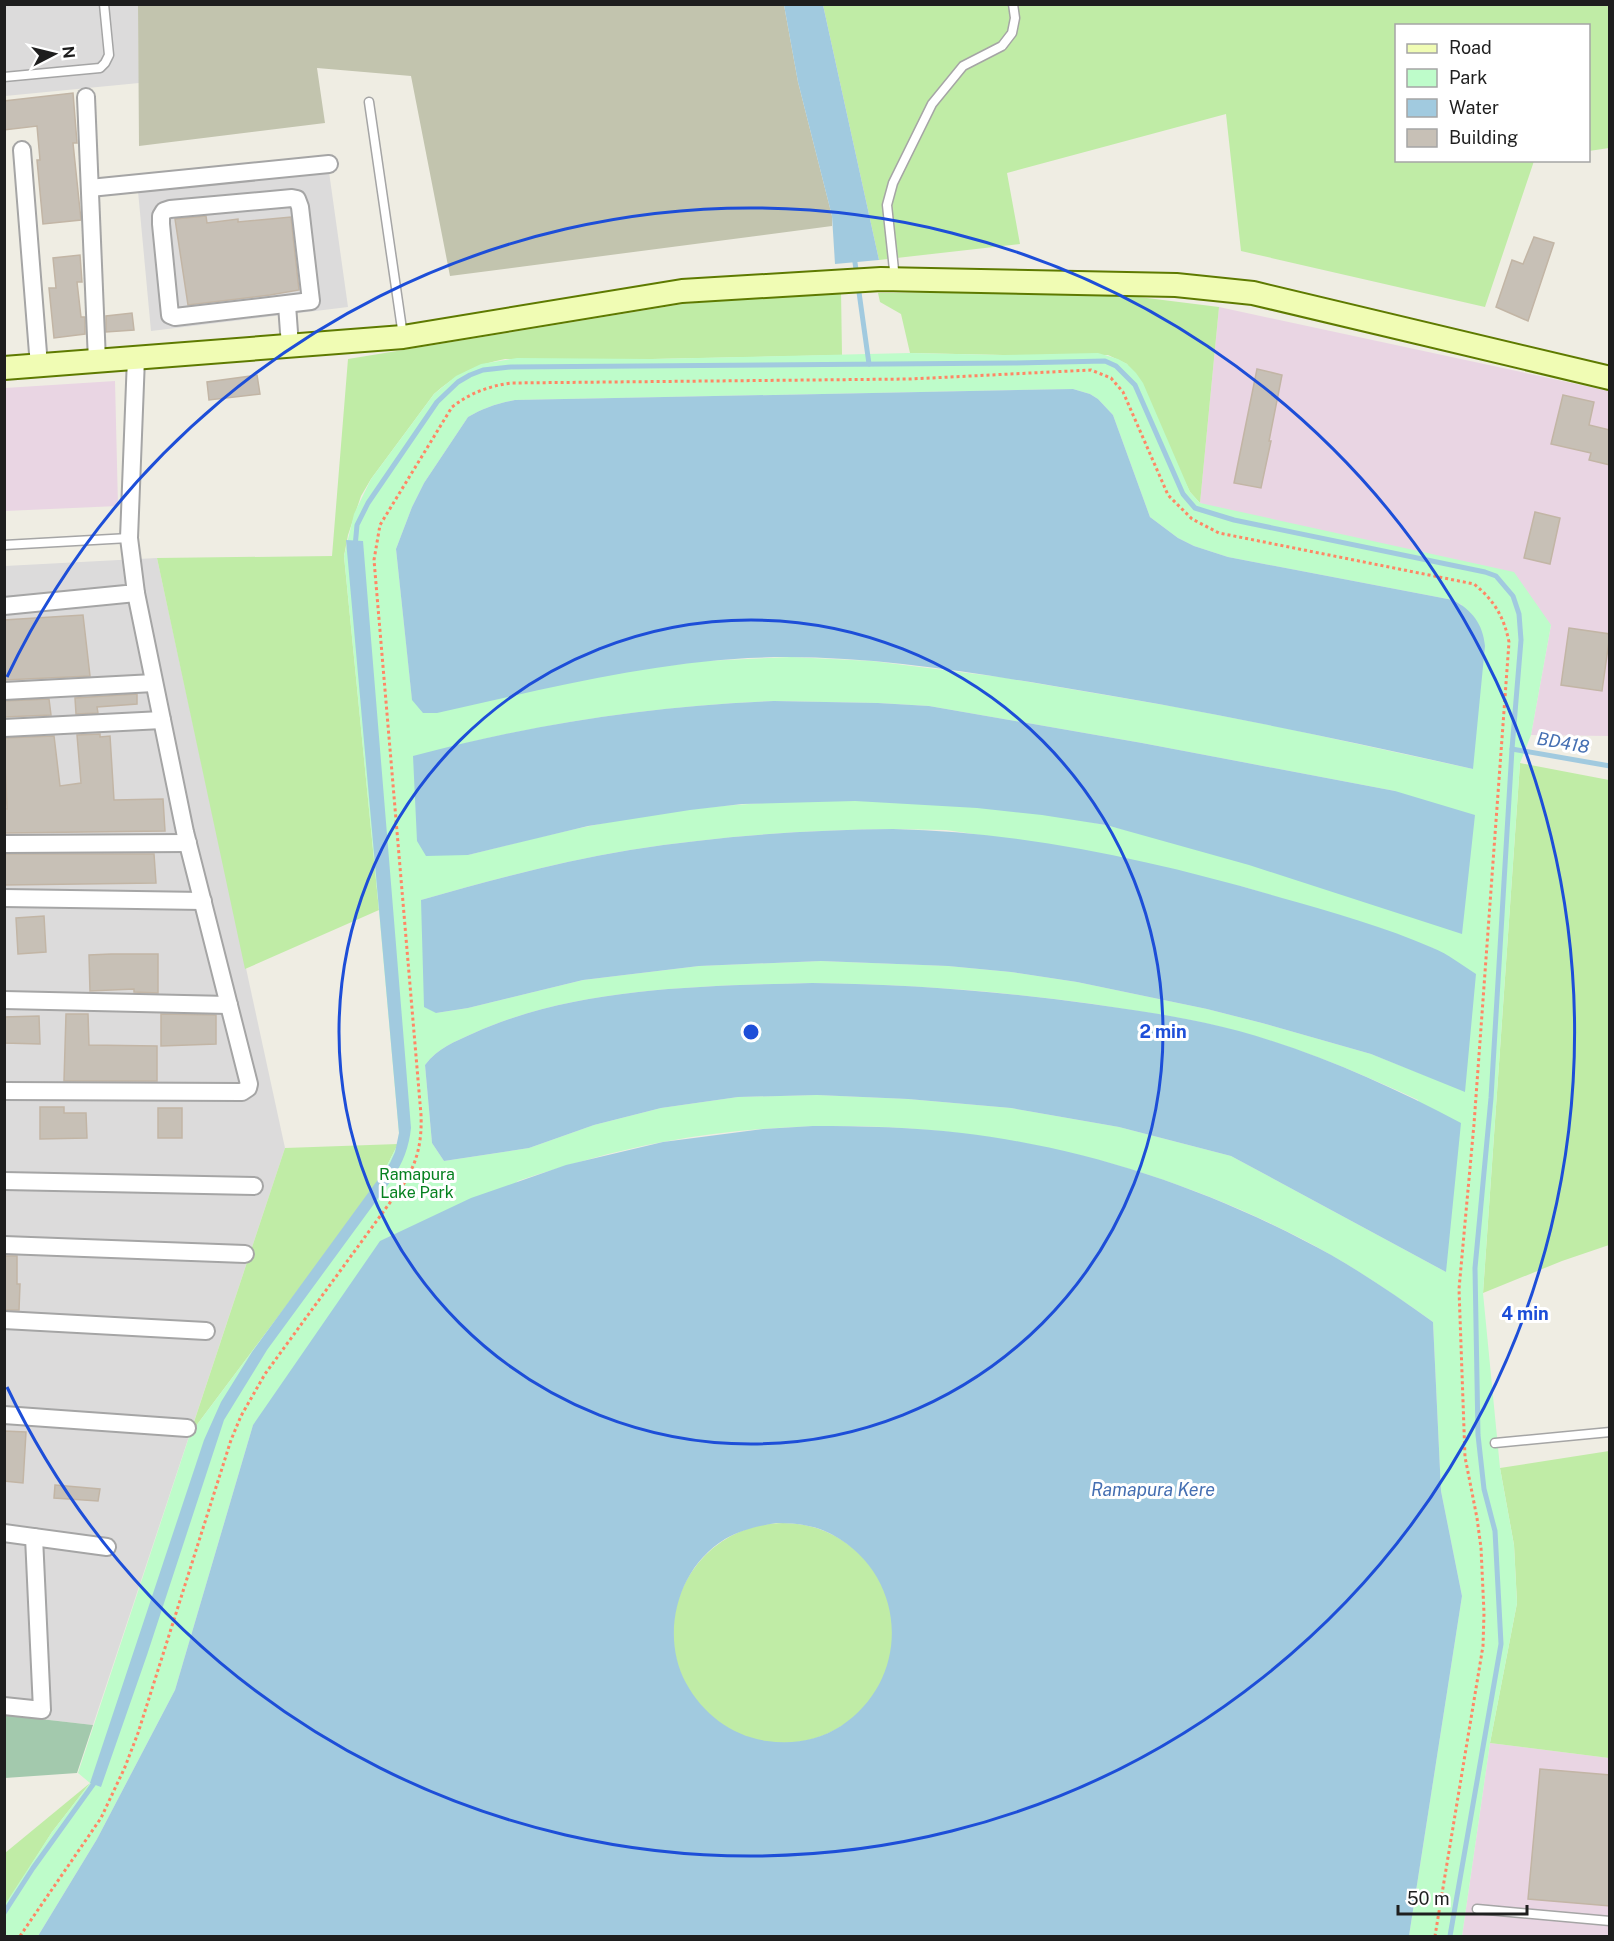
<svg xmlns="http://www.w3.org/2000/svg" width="1614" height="1941" font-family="'Public Sans',sans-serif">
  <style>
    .residential { fill: #dcdbdb }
    .industrial { fill: #e9d5e3 }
    .construction { fill: #c2c4ae }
    .grass { fill: #c0eca6 }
    .cemetery { fill: #a3c9ad }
    .park { fill: #befcca; fill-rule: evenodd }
    .water { fill: #a1cadf; fill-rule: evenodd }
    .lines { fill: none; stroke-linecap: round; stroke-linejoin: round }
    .stream { stroke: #a1cadf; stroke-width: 5 }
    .building { fill: #c7c0b6; stroke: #c2b5a5; stroke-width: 1.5 }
    .lane-casing { stroke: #a5a5a5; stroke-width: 11 }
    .street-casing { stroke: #a5a5a5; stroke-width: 20 }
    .secondary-casing { stroke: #5e7a00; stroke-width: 26 }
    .path { stroke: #ff8765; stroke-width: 3; stroke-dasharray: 3 3; stroke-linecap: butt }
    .lane { stroke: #fff; stroke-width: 8 }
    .street { stroke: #fff; stroke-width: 16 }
    .secondary { stroke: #f0fcb4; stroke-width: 22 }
    .ring { fill: none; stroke: #1d4ed8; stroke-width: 3 }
    .labels { text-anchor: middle; stroke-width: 6; stroke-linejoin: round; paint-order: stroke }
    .park-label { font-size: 16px; fill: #06811f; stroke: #fff }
    .water-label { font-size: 18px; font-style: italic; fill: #456fb2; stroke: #fff }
    .centre { fill: #1d4ed8; stroke: #fff; stroke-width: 3 }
    .ring-label { font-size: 18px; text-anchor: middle; font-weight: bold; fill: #1d4ed8; stroke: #fff; stroke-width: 6; stroke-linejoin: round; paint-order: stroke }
  </style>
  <rect width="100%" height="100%" fill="#efede3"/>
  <g class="residential">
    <polygon points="5,5 138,5 139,83 5,96"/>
    <polygon points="329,172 348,307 151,331 138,191"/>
    <polygon points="157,558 285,1148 93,1725 5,1715 5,566"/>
  </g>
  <g class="industrial">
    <polygon points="1219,307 1609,391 1609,736 1531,735 1551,625 1200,503"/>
    <polygon points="115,381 118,506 5,511 5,388"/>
    <polygon points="1490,1743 1609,1758 1609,1936 1462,1936"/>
  </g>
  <polygon class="construction" points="138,5 784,5 798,82 832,216 832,226 450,276 411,76 317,68 325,123 139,146"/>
  <g class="grass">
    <polygon points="823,5 1609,5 1609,148 1589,151 1588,26 1396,26 1396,160 1534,161 1485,307 1241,251 1226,114 1007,173 1020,244 879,260"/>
    <path d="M841,290L842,355L652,359H505C477,364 455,375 434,394L371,479L361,496L348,535L344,556L379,910L245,969L157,558L332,556L348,359L683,304Z"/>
    <polygon points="992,292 1139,297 1219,307 1200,503 1190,492 1127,364 1108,355 1003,355 910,353 901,314 880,302 878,293"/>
    <polygon points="1520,763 1609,780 1609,1245 1562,1261 1483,1293"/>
    <polygon points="398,1144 377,1185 190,1434 285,1148"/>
    <polygon points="1609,1451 1609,1758 1490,1743 1517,1603 1514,1545 1500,1468"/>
    <circle cx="783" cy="1633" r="110"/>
    <polygon points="90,1783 52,1832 5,1906 5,1853"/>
  </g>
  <polygon class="cemetery" points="5,1715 93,1725 77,1773 5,1778"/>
  <path class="park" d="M910,353L1003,355L1098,353L1118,359L1127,364L1136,373L1143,383L1190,492L1200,503L1514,572L1551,625L1531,735L1520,763L1483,1293L1500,1468L1514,1545L1517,1603L1490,1743L1462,1936H1409L1462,1596L1441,1491L1433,1322C1391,1292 1348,1263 1302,1239C1107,1138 880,1102 663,1142C614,1151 566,1165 518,1181L253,1425L175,1690L97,1839L38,1936H5L4,1906L52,1832L90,1783L78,1773L190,1434L377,1185L398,1144L399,1133L379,911L344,556L354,514L371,479L434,394L456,376L481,364L517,358L652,359ZM1073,389L1090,394L1098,399L1113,415L1150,517L1178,538L1194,546L1228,557L1453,600L1462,605L1473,769L1275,726L1176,707L1000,677L872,661L791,657L703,661L412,699L396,549L412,507L424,483L468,417C483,408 498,403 515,400ZM774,701L878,703L929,706L1142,743L1395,791L1462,933C1380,905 1297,878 1214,854C1178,844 1142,833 1105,825C976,799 824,794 693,809C616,818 542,836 468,855L413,757C531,724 651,706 774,701ZM893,829L946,830L1063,847L1244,887L1372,926L1435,949L1465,1091L1371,1054L1262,1023L1207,1009L1077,982L1011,972L948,966L821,961L699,966L583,980L468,1008L436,1013L421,900C490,880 559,862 630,850C717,836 805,830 893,829ZM812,983C906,984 999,991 1093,1004C1142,1012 1192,1018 1240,1032C1302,1049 1360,1073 1418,1100L1446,1272L1231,1156L1119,1127L1011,1108L908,1099L817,1095L738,1097L661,1108L594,1125L529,1148L444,1161L432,1143L425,1065C438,1048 454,1042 474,1033C576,987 701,986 812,983Z"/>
  <g class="water">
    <polygon points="784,5 823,5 879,260 835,264 832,216 798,82"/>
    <path d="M1073,389L1090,394L1098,399L1113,415L1150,517L1178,538L1194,546L1228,557L1453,600C1472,610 1483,624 1485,646L1473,769C1332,737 1190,708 1048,685C949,669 849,653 748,658C642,664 540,690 437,713H423L412,700L396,549L412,507L424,483L468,417C483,408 498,403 515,400Z"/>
    <path d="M346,540L363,541L411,1128C409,1147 403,1162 393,1178L267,1350L224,1420L147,1655L101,1787L90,1783L204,1440L221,1402L252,1352L390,1163L395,1152L399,1133Z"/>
    <path d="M774,701L878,703L929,706L1142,743L1395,791L1475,815L1462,934L1249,865L1106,825L1042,815L977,808L855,801L742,804L690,810L588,826L468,855L426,856L417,841L413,756C532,724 650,706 774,701Z"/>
    <path d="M893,829C1025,832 1156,861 1282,898C1332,912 1385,927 1433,948C1448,954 1462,965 1476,974L1465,1092L1371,1054L1262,1023L1207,1009L1077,982L1011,972L948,966L821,961L699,966L583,980L468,1008L436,1013L424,1007L421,900C490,880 559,862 630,850C717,836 805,830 893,829Z"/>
    <path d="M812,983C906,984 998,991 1092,1004C1141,1011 1191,1018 1239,1031C1317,1053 1389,1085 1461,1123L1446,1272L1231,1156L1119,1127L1011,1108L908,1099L817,1095L738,1097L661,1108L594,1125L529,1148L444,1161L432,1143L425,1065C438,1048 454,1042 474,1033C576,987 701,986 812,983Z"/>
    <path d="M813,1126C863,1126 913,1127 962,1133C1081,1147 1197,1185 1303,1240C1349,1263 1391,1292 1433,1322L1441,1491L1462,1596L1409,1936H38L97,1839L175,1690L253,1425L380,1241L471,1198L566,1165L663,1142L763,1129ZM776,1523C796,1523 815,1525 833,1535C908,1576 912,1679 841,1726C819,1740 793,1745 767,1741C732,1736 703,1714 686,1683C660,1635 677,1568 725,1539C741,1530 758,1526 776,1523Z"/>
  </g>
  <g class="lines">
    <g class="stream">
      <polyline points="854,256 857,276"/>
      <polyline points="858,285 869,364"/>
      <polyline points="355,547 357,525 368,503 437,402 458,382 470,375 483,370 511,367 1013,363 1105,361 1116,366 1135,385 1183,494 1195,508 1234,520 1485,572 1496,576 1513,596 1519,614 1521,640 1512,749 1491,1098 1475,1268 1478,1435 1484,1489 1495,1531 1501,1644 1450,1936"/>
      <polyline points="1512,749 1610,766"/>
      <polyline points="4,1913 33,1868 97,1779"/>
    </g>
  </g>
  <g class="building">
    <polygon points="73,93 77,143 73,143 81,220 43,224 37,160 40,160 37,126 4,130 4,101"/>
    <polygon points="206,216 207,223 238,219 238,222 291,217 299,290 270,295 188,305 175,219"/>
    <polygon points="1534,237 1554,243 1528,321 1496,307 1512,260 1523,264"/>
    <polygon points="80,255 82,282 77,282 81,317 85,317 85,334 54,338 49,288 56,288 53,258"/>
    <polygon points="132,313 134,330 106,332 106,316"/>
    <polygon points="1257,369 1282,375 1269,441 1271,441 1261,488 1234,483"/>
    <polygon points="257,375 260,394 209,400 207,382"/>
    <polygon points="1563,395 1594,402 1589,425 1610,430 1610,465 1589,460 1591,453 1551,444"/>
    <polygon points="1535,512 1560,518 1550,564 1524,558"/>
    <polygon points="83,615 90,676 4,680 4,620"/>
    <polygon points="1569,628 1610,634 1602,691 1561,685"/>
    <polygon points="137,694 137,704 97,707 98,713 76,714 75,698"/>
    <polygon points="49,699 51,715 4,717 4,701"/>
    <polygon points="100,734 100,737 110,736 114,800 163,799 165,831 4,833 4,809 7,809 4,738 54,736 60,786 81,783 77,735"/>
    <polygon points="4,854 154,854 156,883 4,885"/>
    <polygon points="44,916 46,952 18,954 16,918"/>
    <polygon points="111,954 158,954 158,993 134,992 134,989 90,991 89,955"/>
    <polygon points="66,1014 88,1014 89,1045 157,1046 157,1081 64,1081"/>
    <polygon points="161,1014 216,1015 216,1044 161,1046"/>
    <polygon points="39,1016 40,1044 4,1043 4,1017"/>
    <polygon points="40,1107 64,1107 64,1113 86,1113 87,1138 40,1139"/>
    <rect x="158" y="1108" width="24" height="30"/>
    <polygon points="4,1256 17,1256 17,1284 20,1284 19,1310 4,1310"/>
    <polygon points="4,1431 26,1432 23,1483 4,1481"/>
    <polygon points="55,1485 100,1489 98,1501 54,1498"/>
    <polygon points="1540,1769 1610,1775 1610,1906 1528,1899"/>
  </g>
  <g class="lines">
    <defs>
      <g id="lane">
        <polyline points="4,77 100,68 105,63 109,55 104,4"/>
        <polyline points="369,102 403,336"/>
        <polyline points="895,279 887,205 893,183 932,104 963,66 1002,46 1012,33 1015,18 1013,4"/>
        <polyline points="4,545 129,538"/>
        <polyline points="1495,1443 1610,1432"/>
        <polyline points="1477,1909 1610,1921"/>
      </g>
      <g id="street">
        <polyline points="86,97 97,361"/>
        <polyline points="22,150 39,366"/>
        <polyline points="90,188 329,164"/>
        <polygon points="292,198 297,199 300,207 311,301 175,317 170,315 161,224 161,216 164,211 170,209"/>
        <polyline points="287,305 290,346"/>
        <polyline points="4,606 136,593 129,538 136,358"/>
        <polyline points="4,691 154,683"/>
        <polyline points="4,728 162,720"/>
        <polyline points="4,844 188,843"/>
        <polyline points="4,898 203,901"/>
        <polyline points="4,1000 229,1005"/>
        <polyline points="4,1091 242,1092 248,1088 249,1084 185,832 136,593"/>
        <polyline points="4,1181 254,1186"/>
        <polyline points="4,1245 245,1254"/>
        <polyline points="4,1320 206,1331"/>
        <polyline points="4,1415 187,1428"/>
        <polyline points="4,1533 107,1547"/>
        <polyline points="4,1706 42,1710 34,1537"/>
      </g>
      <polyline id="secondary" points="4,368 403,337 682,291 881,279 1176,285 1253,293 1610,378"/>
    </defs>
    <use href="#lane" class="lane-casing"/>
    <use href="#street" class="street-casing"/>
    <use href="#secondary" class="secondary-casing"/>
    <path class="path" d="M20,1936L101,1818L125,1767L138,1733L231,1440L241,1416L265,1374L405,1182C418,1160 422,1140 421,1115L374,560L380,525L452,407C470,393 489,386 511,383L910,379L1091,370L1111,378L1123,392L1168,495L1192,519L1219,533L1474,584C1494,600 1504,617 1509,642L1474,1124L1459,1289L1465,1457L1477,1518L1481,1548L1484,1613L1483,1646L1435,1936"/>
    <use href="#lane" class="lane"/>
    <use href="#street" class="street"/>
    <use href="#secondary" class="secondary"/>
  </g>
  <g class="ring">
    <circle cx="751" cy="1032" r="412"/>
    <path d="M7 677A824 824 0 1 1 7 1387"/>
  </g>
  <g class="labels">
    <g class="park-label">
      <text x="417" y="1180">Ramapura<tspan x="417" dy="18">Lake Park</tspan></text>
    </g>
    <g class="water-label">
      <text transform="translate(1563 743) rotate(10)" y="6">BD418</text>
      <text x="1153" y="1496">Ramapura Kere</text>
    </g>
  </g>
  <circle cx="751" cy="1032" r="9" class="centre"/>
  <g class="ring-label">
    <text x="1163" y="1038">2 min</text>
    <text x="1525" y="1320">4 min</text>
  </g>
  <rect width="1614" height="1941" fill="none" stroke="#1e1e1e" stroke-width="12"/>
  <rect x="1395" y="24" width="195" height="138" fill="#ffffff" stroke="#a5a5a5" stroke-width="1.5"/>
  <rect x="1407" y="44" width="30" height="9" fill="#f0fcb4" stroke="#a5a5a5" stroke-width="1.5"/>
  <text x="1449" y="54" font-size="18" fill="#1e1e1e">Road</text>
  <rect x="1407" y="69" width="30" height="18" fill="#befcca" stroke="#a5a5a5" stroke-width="1.5"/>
  <text x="1449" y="84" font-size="18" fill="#1e1e1e">Park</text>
  <rect x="1407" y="99" width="30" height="18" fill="#a1cadf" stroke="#a5a5a5" stroke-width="1.5"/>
  <text x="1449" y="114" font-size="18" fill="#1e1e1e">Water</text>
  <rect x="1407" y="129" width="30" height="18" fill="#c7c0b6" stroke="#a5a5a5" stroke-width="1.5"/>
  <text x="1449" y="144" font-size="18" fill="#1e1e1e">Building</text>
  <g transform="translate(54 54) rotate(83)" stroke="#ffffff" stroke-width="4.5" paint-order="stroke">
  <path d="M0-4.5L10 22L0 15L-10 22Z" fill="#1e1e1e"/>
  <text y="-9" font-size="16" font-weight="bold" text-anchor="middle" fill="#1e1e1e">N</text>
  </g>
  <path d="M1398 1905v9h129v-9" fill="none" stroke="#1e1e1e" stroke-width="3"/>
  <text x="1407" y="1905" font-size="18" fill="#1e1e1e" stroke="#ffffff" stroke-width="4.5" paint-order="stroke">50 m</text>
</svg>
